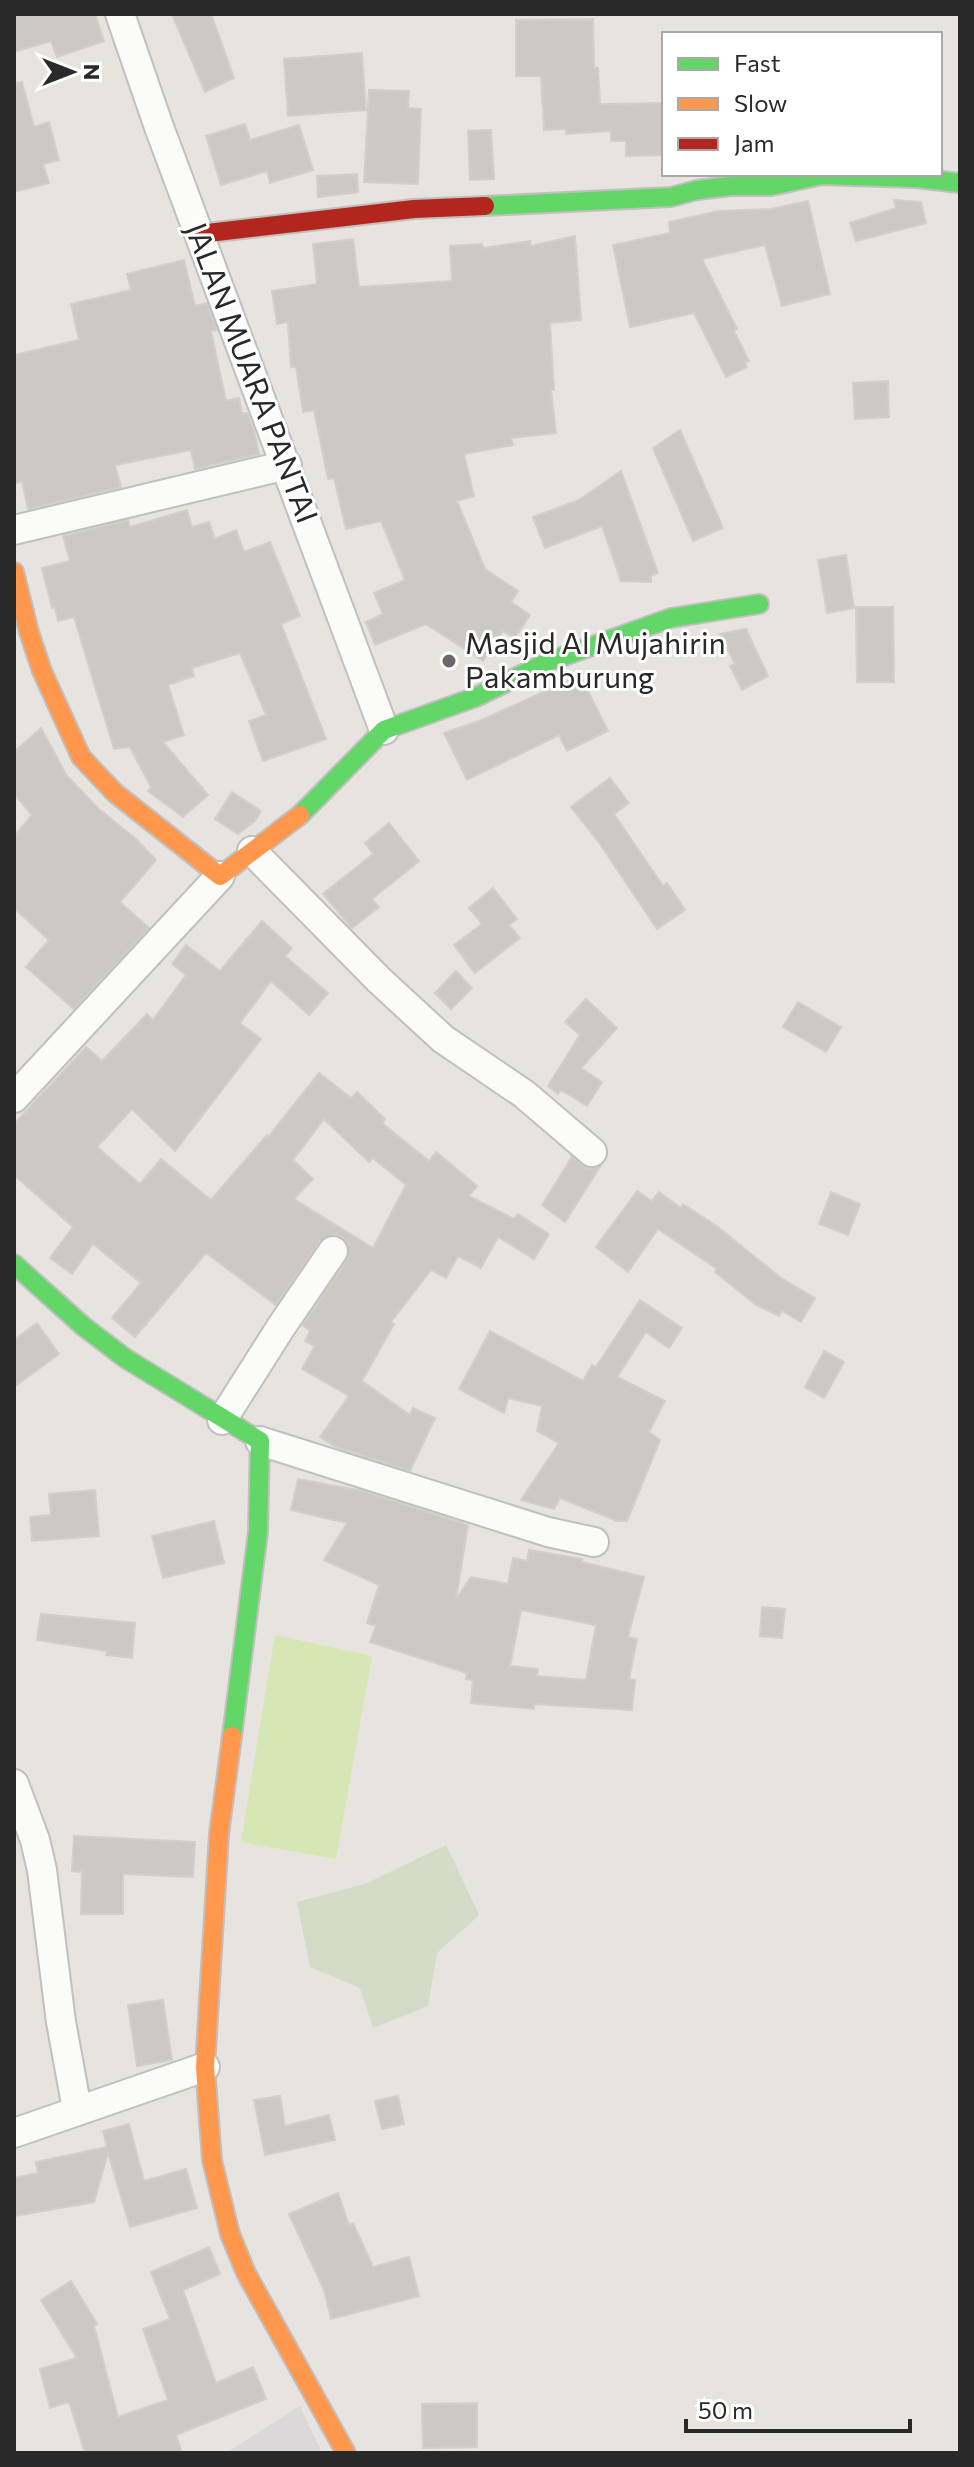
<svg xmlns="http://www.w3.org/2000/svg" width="974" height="2467" font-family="Commissioner,sans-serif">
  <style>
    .industrial { fill: #dbd8da }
    .cemetery { fill: #d4dbc6 }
    .pitch { fill: #d6e6b5 }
    .building { fill: #ccc9c5; stroke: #d2cfca; stroke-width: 2; fill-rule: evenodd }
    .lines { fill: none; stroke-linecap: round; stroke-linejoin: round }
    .street-casing { stroke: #c1bfc0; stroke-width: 32 }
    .fast-casing { stroke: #c1bfc0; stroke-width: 22 }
    .slow-casing { stroke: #c1bfc0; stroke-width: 22 }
    .jam-casing { stroke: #c1bfc0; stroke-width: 22 }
    .street { stroke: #fbfbfa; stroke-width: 28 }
    .fast { stroke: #63d668; stroke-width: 18 }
    .slow { stroke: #ff974d; stroke-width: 18 }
    .jam { stroke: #b3261e; stroke-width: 18 }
    .poi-dot { fill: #6c6a68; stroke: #fff; stroke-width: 3 }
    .labels { text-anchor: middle; stroke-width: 6; stroke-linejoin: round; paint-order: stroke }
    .street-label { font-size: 30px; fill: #292929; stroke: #fff }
    .poi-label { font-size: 30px; fill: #292929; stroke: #fff; text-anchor: start }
  </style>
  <rect width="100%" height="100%" fill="#e7e3de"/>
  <polygon class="industrial" points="300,2406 322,2453 226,2453"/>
  <polygon class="cemetery" points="446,1845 479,1915 437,1953 428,2006 373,2028 360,1988 310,1967 297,1902 365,1884"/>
  <polygon class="pitch" points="275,1635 372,1656 336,1859 241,1842"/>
  <g class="building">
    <polygon points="14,14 95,14 104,41 57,57 51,41 14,52"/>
    <polygon points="172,14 211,14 234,78 205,92"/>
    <polygon points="593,19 594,68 598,68 600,104 664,103 664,155 626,156 626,141 611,141 611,131 566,134 566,129 544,130 541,76 516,76 516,20"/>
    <polygon points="362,53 366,110 288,116 284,59"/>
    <polygon points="22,82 34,127 49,122 59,160 43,164 49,183 14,192 14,83"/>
    <polygon points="369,90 409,91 408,108 421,109 418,184 364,182"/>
    <polygon points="245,124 250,140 299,125 313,170 270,183 267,171 221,185 206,136"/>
    <polygon points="491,130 494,179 470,180 468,131"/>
    <polygon points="357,174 358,192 318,197 317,176"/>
    <polygon points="894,200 921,202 926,223 856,241 850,223 896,208"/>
    <polygon points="808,201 830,294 782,306 765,245 702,259 737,329 734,331 749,361 745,362 747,367 726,377 694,313 630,327 613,245 670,233 669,222 719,211 771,209"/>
    <polygon points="575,236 581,320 550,323 554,390 551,390 556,433 511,438 513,445 464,454 474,496 457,501 485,569 518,591 511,602 530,615 515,638 503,631 483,661 426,624 375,645 366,622 383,614 374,593 405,580 381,521 346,529 334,478 328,479 314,410 303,412 296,367 291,367 288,322 277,324 272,291 317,284 313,244 353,239 359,287 452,281 450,246 482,244 483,248 530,241 531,246"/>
    <polygon points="184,260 195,306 207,303 217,330 211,331 226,401 239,398 242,414 247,413 254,430 259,454 195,469 191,450 115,465 121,487 28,509 22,481 14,484 14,355 79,340 71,304 131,290 127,274"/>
    <polygon points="888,381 889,417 855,419 853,383"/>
    <polygon points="680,430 723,528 693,541 653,448"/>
    <polygon points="621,471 658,573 651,576 651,582 621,581 602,526 545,548 533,517 579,500"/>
    <polygon points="187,510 192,527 209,522 215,539 236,530 244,552 270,542 300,616 281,624 326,739 263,761 249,721 266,715 240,653 192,668 194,676 168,685 184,735 163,742 208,795 183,817 148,791 151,787 130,747 114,749 74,617 58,621 55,607 52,608 42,568 70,561 63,536 128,520 130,527"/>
    <polygon points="846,555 854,608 827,613 818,560"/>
    <polygon points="856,607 893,607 894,682 857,682"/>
    <polygon points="746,629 768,676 742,690 730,666 735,664 720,634"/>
    <polygon points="580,675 608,731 567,751 559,735 467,780 444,733 484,719"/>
    <polygon points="41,728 67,776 99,809 137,840 156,860 120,902 149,928 74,1009 26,967 49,940 14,908 14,836 32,815 14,794 14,752"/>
    <polygon points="610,778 629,803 614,814 663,886 667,883 685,910 657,929 600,844 571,807"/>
    <polygon points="232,792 261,811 255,821 238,834 215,819"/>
    <polygon points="389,823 419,861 372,899 379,907 352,928 323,894 373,854 365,843"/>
    <polygon points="493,888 517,919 509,925 520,938 475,973 454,945 482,924 469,908"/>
    <path d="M262,921L292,948L285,956L328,993L309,1015L271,981L240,1023L261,1039L175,1151L132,1109L97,1147L140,1184L161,1159L211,1200L267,1135L268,1137L319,1073L351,1098L357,1092L385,1119L382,1123L429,1161L436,1152L477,1186L469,1196L514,1219L518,1214L549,1234L534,1259L498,1237L481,1268L458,1256L446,1278L431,1270L391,1322L394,1324L362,1381L410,1415L413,1408L435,1418L410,1471L334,1446L320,1437L349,1396L302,1369L315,1346L305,1341L310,1331L303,1325L347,1260L349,1244L343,1238L334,1234L320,1241L276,1305L206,1253L135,1337L112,1318L141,1283L93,1244L72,1274L50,1258L73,1227L14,1175V1124L86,1047L102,1061L147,1014L153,1020L186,975L172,964L186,945L220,971ZM324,1119L369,1162L373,1158L406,1185L373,1248L294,1199L313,1179L293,1160Z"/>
    <polygon points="456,971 472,988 451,1009 435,993"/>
    <polygon points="586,999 617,1028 581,1068 602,1082 587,1106 561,1090 558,1094 548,1086 580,1035 565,1022"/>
    <polygon points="798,1002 841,1027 826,1052 783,1027"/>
    <polygon points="572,1157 588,1168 600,1167 565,1222 542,1205"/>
    <polygon points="637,1191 652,1201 659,1192 681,1208 683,1204 718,1227 781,1278 815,1298 801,1322 782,1311 779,1316 756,1305 715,1272 717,1269 658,1229 628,1272 596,1247"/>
    <polygon points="831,1192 860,1204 848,1235 819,1224"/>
    <polygon points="640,1300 682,1328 669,1348 646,1332 617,1377 665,1401 649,1432 660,1440 627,1521 617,1521 560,1498 554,1509 521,1500 559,1443 537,1431 542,1406 508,1398 504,1413 459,1389 490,1331 583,1381 592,1365 596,1367"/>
    <polygon points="37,1323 59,1354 14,1387 14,1340"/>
    <polygon points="824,1351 844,1362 824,1398 805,1387"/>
    <path d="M298,1479L362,1491L468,1525L456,1599L471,1577L508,1584L513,1558L527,1561L529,1550L582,1559V1562L644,1577L628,1637L637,1639L629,1679L635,1680L632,1710L534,1704V1709L471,1703L473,1680L466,1679L467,1673L370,1642L376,1626L367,1623L379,1585L324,1560L347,1523L291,1510ZM521,1610L596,1625L586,1680L537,1676L538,1669L510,1666Z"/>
    <polygon points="95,1490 99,1536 32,1541 30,1517 51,1515 49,1494"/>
    <polygon points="214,1521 224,1563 163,1578 152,1536"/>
    <polygon points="762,1607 785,1609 782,1638 760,1636"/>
    <polygon points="41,1614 135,1623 132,1658 106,1655 107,1651 37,1640"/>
    <polygon points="74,1836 195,1842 193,1877 123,1874 123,1914 81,1914 82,1872 72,1871"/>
    <polygon points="163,2000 172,2060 137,2066 128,2005"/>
    <polygon points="280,2096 285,2126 329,2115 335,2140 265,2155 254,2100"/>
    <polygon points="398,2096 404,2124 382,2129 375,2101"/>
    <polygon points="129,2124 144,2181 186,2169 197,2208 130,2227 108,2153 94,2202 14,2216 14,2178 38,2173 36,2162 107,2147 103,2131"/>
    <polygon points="338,2193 349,2225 353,2223 373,2267 409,2257 419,2296 331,2319 324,2290 289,2214"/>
    <polygon points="209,2247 220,2274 183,2290 216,2383 253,2367 266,2399 176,2435 182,2453 85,2453 69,2402 50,2408 40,2369 77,2358 41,2300 71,2281 97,2324 94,2326 118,2417 168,2400 143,2329 170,2319 151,2272"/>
    <polygon points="477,2403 477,2447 423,2448 422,2404"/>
  </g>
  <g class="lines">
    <defs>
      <g id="street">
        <polyline points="120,14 159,127 384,730"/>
        <polyline points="14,530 287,465"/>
        <polyline points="252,851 379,980 443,1039 524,1094 592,1152"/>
        <polyline points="14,1098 220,876"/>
        <polyline points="222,1420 281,1327 333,1251"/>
        <polyline points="260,1441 548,1532 594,1542"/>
        <polyline points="14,1784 35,1840 42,1870 61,2022 77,2109"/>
        <polyline points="14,2133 205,2067"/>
      </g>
      <g id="fast">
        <polyline points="485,206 671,197 697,190 731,186 771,186 822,175 916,178 960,183"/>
        <polyline points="300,815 384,730 476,697 550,661 671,618 759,604"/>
        <polyline points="14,1264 83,1326 125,1358 260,1441 258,1532 232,1736"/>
      </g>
      <g id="slow">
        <polyline points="14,572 29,632 42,671 81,757 115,793 220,876 300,815"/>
        <polyline points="232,1736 219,1834 205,2067 212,2160 230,2234 246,2273 346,2453"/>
      </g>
      <polyline id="jam" points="199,234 414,209 485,206"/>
    </defs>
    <use href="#street" class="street-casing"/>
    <use href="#fast" class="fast-casing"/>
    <use href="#slow" class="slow-casing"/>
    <use href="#jam" class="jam-casing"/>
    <use href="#street" class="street"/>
    <use href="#fast" class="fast"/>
    <use href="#slow" class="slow"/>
    <use href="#jam" class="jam"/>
  </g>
  <circle class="poi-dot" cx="449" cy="661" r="8"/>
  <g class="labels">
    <g class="street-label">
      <text transform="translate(251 373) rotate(69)" y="10">JALAN MUARA PANTAI</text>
    </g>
    <g class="poi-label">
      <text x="465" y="654">Masjid Al Mujahirin<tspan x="465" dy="34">Pakamburung</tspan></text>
    </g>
  </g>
  <rect width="974" height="2467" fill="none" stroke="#292929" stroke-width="32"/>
  <rect x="662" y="32" width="280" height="144" fill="#ffffff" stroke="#a9a9a9" stroke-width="2"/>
  <rect x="678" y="58" width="40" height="12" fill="#63d668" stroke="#a9a9a9" stroke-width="2"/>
  <text x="734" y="72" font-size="24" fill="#292929">Fast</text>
  <rect x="678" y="98" width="40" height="12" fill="#ff974d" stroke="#a9a9a9" stroke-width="2"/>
  <text x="734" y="112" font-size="24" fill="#292929">Slow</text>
  <rect x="678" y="138" width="40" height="12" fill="#b3261e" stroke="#a9a9a9" stroke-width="2"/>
  <text x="734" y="152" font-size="24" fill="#292929">Jam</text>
  <g transform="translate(72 72) rotate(90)" stroke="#ffffff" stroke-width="6" paint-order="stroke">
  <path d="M0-6L14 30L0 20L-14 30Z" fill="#292929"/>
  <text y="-12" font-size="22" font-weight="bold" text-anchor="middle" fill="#292929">N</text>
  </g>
  <path d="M686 2419v12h224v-12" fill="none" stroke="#292929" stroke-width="4"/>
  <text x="698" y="2419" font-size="24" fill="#292929" stroke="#ffffff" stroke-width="6" paint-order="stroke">50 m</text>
</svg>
